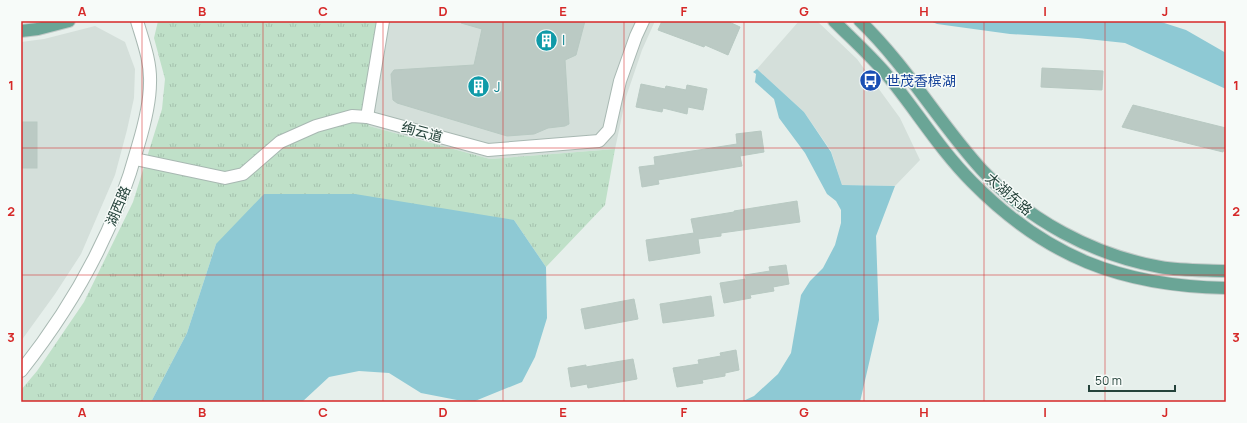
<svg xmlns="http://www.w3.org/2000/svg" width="1247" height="423" font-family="Manrope,'Noto Sans SC',sans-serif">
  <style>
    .built { fill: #d4dfda }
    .park { fill: url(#park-tufts) }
    .water { fill: #8ec9d4 }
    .building { fill: #bbcac4; stroke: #b8c9c2 }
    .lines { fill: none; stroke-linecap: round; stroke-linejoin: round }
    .minor-casing { stroke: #a8b8b2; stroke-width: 14 }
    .major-casing { stroke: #c2cac8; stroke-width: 14 }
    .minor { stroke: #fff; stroke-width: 12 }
    .major { stroke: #6aa596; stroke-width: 12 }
    .grid { fill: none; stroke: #d62828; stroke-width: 1; stroke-opacity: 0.55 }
    .labels { text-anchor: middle; stroke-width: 3; stroke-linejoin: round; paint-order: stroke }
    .culture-label { font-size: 14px; fill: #0d838f; stroke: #f7fbf9; text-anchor: start }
    .transit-label { font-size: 14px; fill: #164399; stroke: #f7fbf9; text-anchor: start }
    .street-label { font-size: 14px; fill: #24423a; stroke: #f7fbf9 }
    .neatline { fill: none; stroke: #d62828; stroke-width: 1.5 }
    .grid-label { font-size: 13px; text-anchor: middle; font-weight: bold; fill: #d62828 }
  </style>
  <defs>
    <pattern id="park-tufts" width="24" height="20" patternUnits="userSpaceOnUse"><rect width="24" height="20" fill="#bfe0c8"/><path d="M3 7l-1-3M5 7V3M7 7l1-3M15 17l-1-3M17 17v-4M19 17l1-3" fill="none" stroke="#a4c1ad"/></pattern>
  </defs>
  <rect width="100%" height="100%" fill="#e6efeb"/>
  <g class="built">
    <polygon points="386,21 655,21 642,50 626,97 615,149 490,159 369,126"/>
    <polygon points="799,21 817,21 857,59 900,118 920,160 895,186 842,185 831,151 804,112 757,69"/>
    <polygon points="95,26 125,42 135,69 134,98 127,130 115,175 81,254 55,294 21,341 21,42 44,39"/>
  </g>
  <polygon class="park" points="158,21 386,21 369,126 490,159 615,149 605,205 546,267 514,220 216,244 187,333 151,402 21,402 21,390 37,371 84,302 133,202 162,109 165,79 154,38"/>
  <g class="water">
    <polygon points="930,21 1158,21 1186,30 1226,53 1226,89 1125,43 1078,38 1010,34 937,24"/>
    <polygon points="757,69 804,112 831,152 842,185 895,186 876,236 879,320 860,402 741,402 754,396 778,374 791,353 801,295 810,281 823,268 835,245 841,223 841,210 836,201 827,194 805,153 779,118 774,99 755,82 756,74 753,72"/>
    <polygon points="264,194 355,194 514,220 546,267 547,318 535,357 522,382 475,401 457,400 421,393 389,373 359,371 329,377 302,402 151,402 187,333 216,244"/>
  </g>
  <g class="building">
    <polygon points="462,21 585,21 576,55 565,60 569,124 565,126 548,128 534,134 507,136 397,103 393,100 391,74 394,70 474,65 482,29 461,23"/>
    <polygon points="662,21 727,21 740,27 728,55 705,45 704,47 658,30"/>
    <polygon points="1042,68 1103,71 1102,90 1041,87"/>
    <polygon points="641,84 665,89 666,86 686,90 687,85 707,89 703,110 688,107 687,114 663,108 662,112 636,107"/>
    <polygon points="1133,105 1226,128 1226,143 1223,152 1122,127"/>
    <rect x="21" y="122" width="16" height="46"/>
    <polygon points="761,131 764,152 740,156 742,166 658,180 659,184 642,187 639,167 655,165 654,157 737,144 736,134"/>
    <polygon points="797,201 800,222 721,233 721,236 698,239 700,253 649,261 646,240 694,233 691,219 734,212 734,211"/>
    <polygon points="786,265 789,284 773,287 774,291 750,295 751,298 724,303 720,283 746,279 745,275 770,271 769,267"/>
    <polygon points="711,296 714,316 663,323 660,304"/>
    <polygon points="634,299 638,319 585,329 581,309"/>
    <polygon points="736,350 739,370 725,373 725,376 702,380 703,383 677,387 673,368 699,364 698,360 721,356 720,353"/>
    <polygon points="633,359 637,379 588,388 587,384 571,387 568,368 586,365 586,367"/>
  </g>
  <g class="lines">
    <defs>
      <g id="minor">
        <polyline points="367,117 383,21"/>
        <polyline points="135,159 225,178 243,174 280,142 316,126 352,116 367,117 488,150 599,141 609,130 620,81 636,36 643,21"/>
        <path d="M21,371C74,304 116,228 138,146C144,126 150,104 150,83C151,62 143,41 137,21"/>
      </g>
      <g id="major">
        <path d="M834,21C852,39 871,56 887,75C916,110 940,150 972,182C1046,257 1121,286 1226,288"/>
        <path d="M860,21C907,66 939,123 982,170C1028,220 1093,255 1160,267C1182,271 1204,270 1226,271"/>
        <polyline points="21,31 38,29 69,21"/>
      </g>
    </defs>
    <use href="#minor" class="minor-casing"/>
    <use href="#major" class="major-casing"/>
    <use href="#minor" class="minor"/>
    <use href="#major" class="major"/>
  </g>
  <path class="grid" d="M142,21V402M263,21V402M383,21V402M503,21V402M624,21V402M744,21V402M864,21V402M984,21V402M1105,21V402M21,148H1226M21,275H1226"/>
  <defs>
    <symbol id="building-disc" viewBox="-11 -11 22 22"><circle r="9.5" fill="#0f9aa8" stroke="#f7fbf9"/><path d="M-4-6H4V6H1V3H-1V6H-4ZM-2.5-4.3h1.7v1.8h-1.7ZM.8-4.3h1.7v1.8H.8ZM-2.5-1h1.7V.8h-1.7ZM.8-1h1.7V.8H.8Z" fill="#fff"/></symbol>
    <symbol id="bus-disc" viewBox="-11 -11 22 22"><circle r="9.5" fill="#1a4fb4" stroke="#f7fbf9"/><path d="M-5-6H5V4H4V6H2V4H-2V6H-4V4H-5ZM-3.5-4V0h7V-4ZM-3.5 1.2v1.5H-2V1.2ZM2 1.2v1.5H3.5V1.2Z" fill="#fff"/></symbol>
  </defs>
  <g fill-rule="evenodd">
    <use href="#building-disc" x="534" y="28" width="25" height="25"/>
    <use href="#bus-disc" x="858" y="68" width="25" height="25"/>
    <use href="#building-disc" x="466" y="74" width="25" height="25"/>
  </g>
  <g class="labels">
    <g class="culture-label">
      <text x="562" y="45">I</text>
      <text x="494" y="92">J</text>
    </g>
    <g class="transit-label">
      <text x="886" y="86">世茂香槟湖</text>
    </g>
    <g class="street-label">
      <text transform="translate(422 132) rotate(15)" y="5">绚云道</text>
      <text transform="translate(1009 194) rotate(41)" y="5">太湖东路</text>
      <text transform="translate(118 206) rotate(-67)" y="5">湖西路</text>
    </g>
  </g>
  <rect width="1247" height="423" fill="none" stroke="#f7fbf9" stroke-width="44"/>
  <path d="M1089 385v6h86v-6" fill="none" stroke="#24423a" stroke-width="2"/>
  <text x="1095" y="385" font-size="12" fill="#24423a" stroke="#f7fbf9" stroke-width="3" paint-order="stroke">50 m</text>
  <rect x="22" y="22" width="1203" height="379" class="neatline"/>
  <g class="grid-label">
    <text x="82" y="16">A</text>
    <text x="202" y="16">B</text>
    <text x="323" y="16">C</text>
    <text x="443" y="16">D</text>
    <text x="563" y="16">E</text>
    <text x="684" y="16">F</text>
    <text x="804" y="16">G</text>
    <text x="924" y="16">H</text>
    <text x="1045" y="16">I</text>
    <text x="1165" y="16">J</text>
    <text x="11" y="90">1</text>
    <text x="1236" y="90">1</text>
    <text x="11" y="216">2</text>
    <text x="1236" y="216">2</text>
    <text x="11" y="342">3</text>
    <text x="1236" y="342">3</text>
    <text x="82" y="417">A</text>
    <text x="202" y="417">B</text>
    <text x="323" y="417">C</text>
    <text x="443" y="417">D</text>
    <text x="563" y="417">E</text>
    <text x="684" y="417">F</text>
    <text x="804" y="417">G</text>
    <text x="924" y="417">H</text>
    <text x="1045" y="417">I</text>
    <text x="1165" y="417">J</text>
  </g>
</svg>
